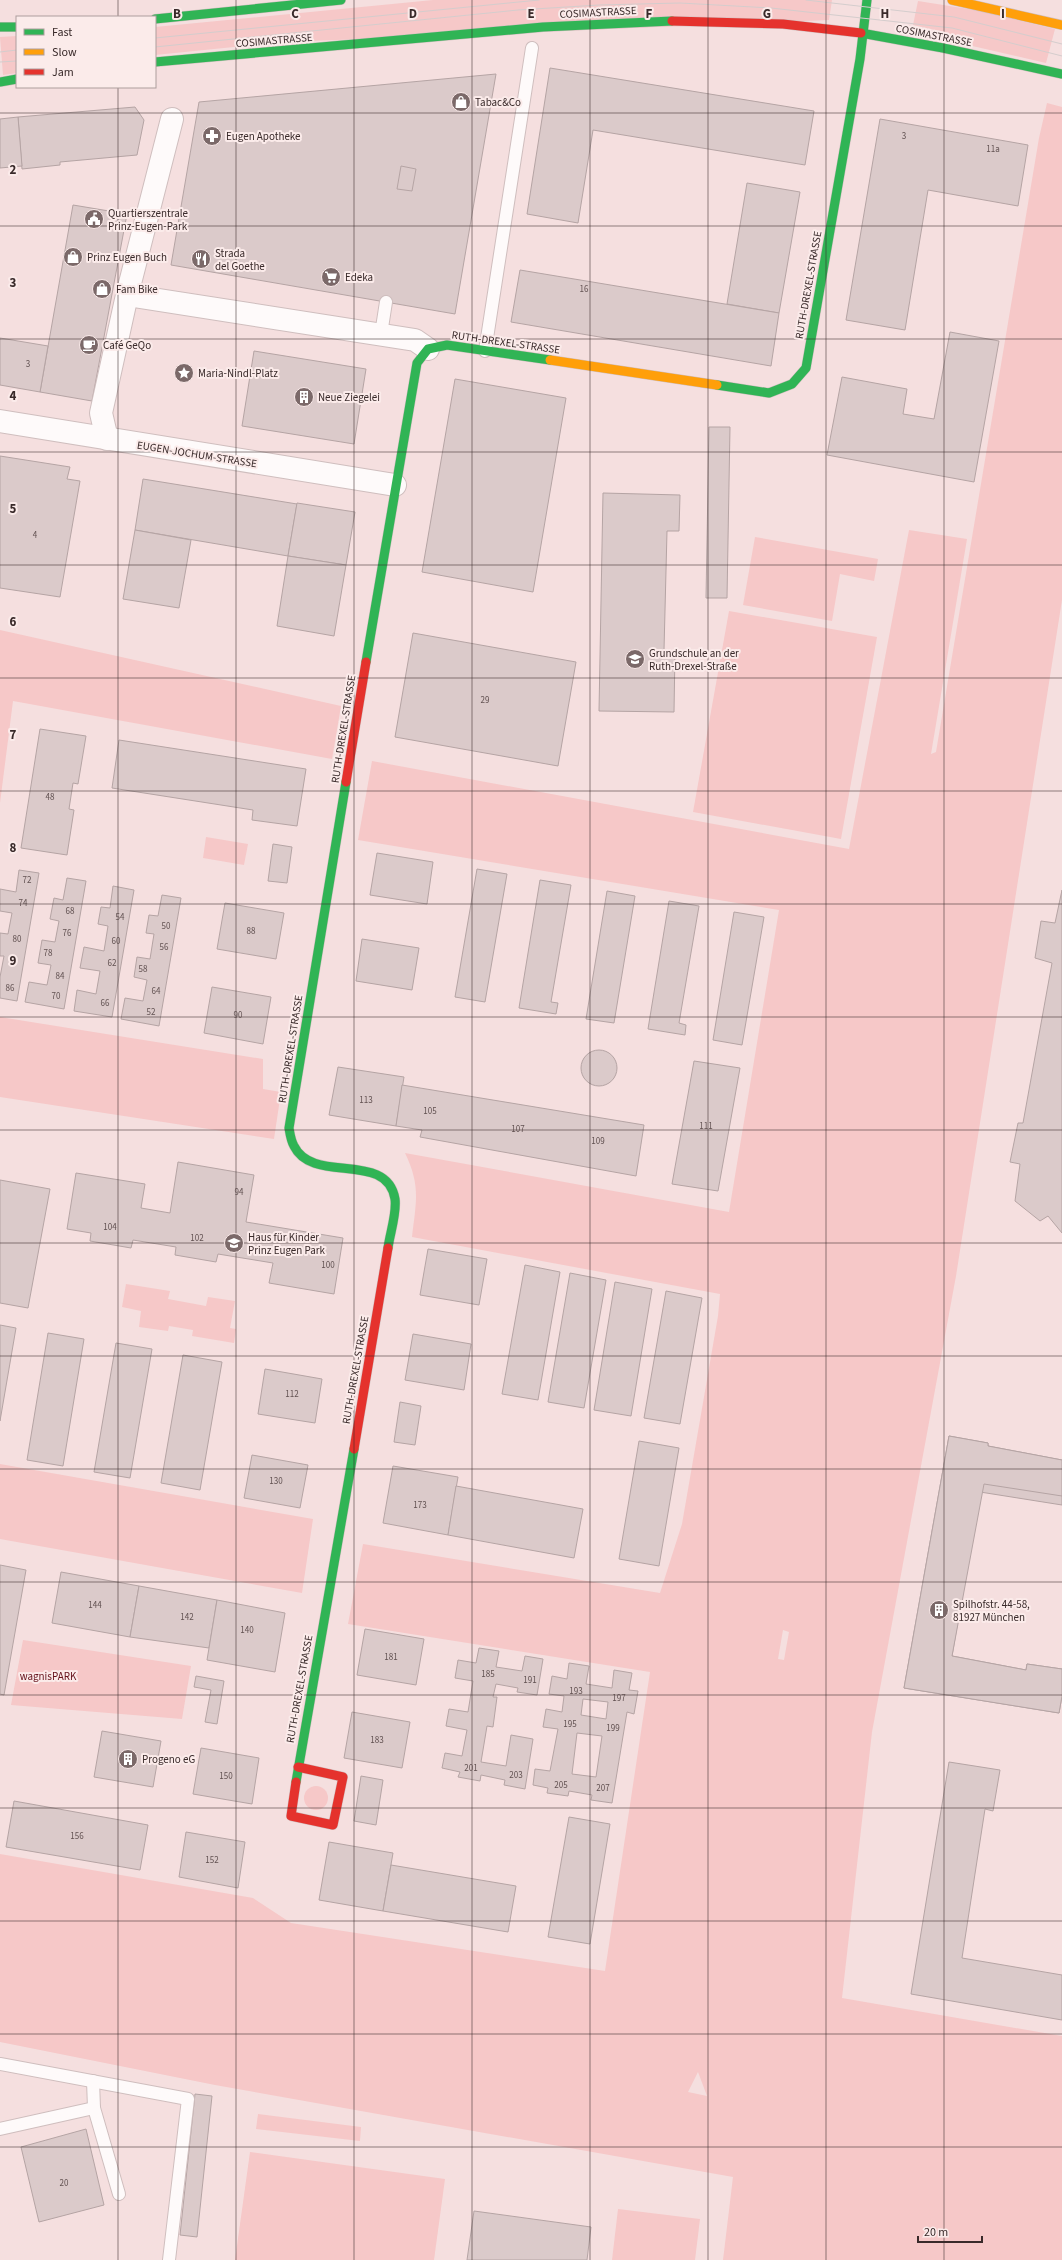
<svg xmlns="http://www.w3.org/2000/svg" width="1062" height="2260" font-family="'Source Sans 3',sans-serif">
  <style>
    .green { fill: #f6c8c8; fill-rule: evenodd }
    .building { fill: #dbcaca; stroke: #b5a4a4; fill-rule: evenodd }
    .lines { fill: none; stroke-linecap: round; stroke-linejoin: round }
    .lane-casing { stroke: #cfbebe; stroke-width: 14 }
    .street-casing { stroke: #cfbebe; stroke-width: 24 }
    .fast-casing { stroke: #cfbebe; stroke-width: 10 }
    .slow-casing { stroke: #cfbebe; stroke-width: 10 }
    .jam-casing { stroke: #cfbebe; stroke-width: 10 }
    .lane { stroke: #fefafa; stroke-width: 12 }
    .street { stroke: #fefafa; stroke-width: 22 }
    .fast { stroke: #30b455; stroke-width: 9 }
    .slow { stroke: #ff9f0a; stroke-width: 9 }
    .jam { stroke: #e5322d; stroke-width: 9 }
    .tram { stroke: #d4cdcd; stroke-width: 1 }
    .grid { fill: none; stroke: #392a2a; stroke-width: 1; stroke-opacity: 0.55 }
    .labels { text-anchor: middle; stroke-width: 4; stroke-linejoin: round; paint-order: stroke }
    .number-label { font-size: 9px; fill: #625252 }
    .street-label { font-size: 11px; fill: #392a2a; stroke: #fbebea }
    .poi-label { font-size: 11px; fill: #392a2a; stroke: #fbebea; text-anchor: start }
    .park-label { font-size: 11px; fill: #65111b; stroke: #fbebea }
    .grid-label { font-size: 13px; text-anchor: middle; font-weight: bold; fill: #392a2a; stroke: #fbebea; stroke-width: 4; stroke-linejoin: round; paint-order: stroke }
  </style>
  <rect width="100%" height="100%" fill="#f5dfdf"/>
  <g class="green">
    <polygon points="433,0 832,0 829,20 286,42 286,39 274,40 273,43 155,55 155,27"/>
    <polygon points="918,1 975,10 1055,29 1046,63 942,39 940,31 913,25"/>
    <polygon points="17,36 17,73 3,75 0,37"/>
    <path d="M1047,103L1062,107V600L956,1276L872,1732L842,1998L1062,2036V2260H723L733,2177L215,2085L0,2042V1854L253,1898L291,1923L605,1971L650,1672L348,1624L363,1544L660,1593L682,1524L718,1316L720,1294L412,1237C416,1202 421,1186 405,1153L729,1212L779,910L358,840L372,761L849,849L909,530L967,539L931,754L936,752L1039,138ZM783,1630L789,1632L784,1660L778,1659ZM698,2072L707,2096L688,2092Z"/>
    <polygon points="755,537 878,559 874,581 840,574 832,621 743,605"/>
    <polygon points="729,611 877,637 841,839 693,812"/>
    <polygon points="0,630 341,706 332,759 13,701 0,803"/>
    <polygon points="206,837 248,844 244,865 203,858"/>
    <polygon points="0,1017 263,1059 263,1089 281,1092 274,1139 0,1097"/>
    <polygon points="126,1284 170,1291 168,1299 206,1306 208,1297 235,1301 230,1328 236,1329 234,1343 192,1336 193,1330 169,1326 168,1331 139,1327 141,1311 122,1307"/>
    <polygon points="0,1464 313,1519 302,1593 0,1539"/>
    <polygon points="23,1640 191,1666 182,1719 11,1705"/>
    <circle cx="316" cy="1798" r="12"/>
    <polygon points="258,2114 361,2127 360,2141 256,2129"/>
    <polygon points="250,2152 445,2179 434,2260 235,2260"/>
    <polygon points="618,2209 700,2219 695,2260 612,2260"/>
  </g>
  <g class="building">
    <polygon points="550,68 814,111 805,165 593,130 578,223 527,214"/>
    <polygon points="496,74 455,314 171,265 199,102"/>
    <polygon points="135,107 144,120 137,155 60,162 60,165 22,169 18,117"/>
    <polygon points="18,117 22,166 0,168 0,119"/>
    <polygon points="880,119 1028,145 1018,206 928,190 905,330 846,320"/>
    <polygon points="401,166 416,169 412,191 397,189"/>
    <polygon points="747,183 800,192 779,313 727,304"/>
    <polygon points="73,205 127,214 92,401 40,392"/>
    <polygon points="520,270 779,313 771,366 511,322"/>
    <polygon points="950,332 999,341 974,482 827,455 842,377 907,389 903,414 934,419"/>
    <polygon points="0,338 48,346 40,392 0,385"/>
    <polygon points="254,351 366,369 354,444 242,426"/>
    <polygon points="455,379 566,398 533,592 422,572"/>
    <polygon points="709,427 730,427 727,598 706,598"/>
    <polygon points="0,456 70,467 67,479 80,481 60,597 0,588"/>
    <polygon points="143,479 297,504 288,556 135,530"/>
    <polygon points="603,493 680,495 679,531 667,531 664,650 675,651 674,712 599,711"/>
    <polygon points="297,503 355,512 346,565 288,556"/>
    <polygon points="135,530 191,540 179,608 123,599"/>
    <polygon points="288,556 346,565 334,636 277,626"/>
    <polygon points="413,633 576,662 558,766 395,737"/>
    <polygon points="40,729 86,736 78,784 73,783 69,809 74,810 67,855 21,848"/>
    <polygon points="119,740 306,769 297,826 252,820 253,810 112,788"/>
    <polygon points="273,844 292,847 287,883 268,881"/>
    <polygon points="377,853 433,862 427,904 370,895"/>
    <polygon points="477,869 507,874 485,1002 455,997"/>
    <polygon points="19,870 39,873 17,1001 0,998 0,977 4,956 0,956 0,933 8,934 12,913 0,911 0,889 16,892"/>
    <polygon points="67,878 86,881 64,1009 25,1002 29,982 47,985 51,965 38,963 42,940 55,942 59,921 50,919 54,898 63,900"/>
    <polygon points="540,880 571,885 551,1002 558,1003 556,1014 519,1008"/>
    <polygon points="113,886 134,890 112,1017 74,1011 77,990 96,994 100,971 80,968 84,947 104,951 108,926 98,924 101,907 110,908"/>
    <polygon points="1062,890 1062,1233 1048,1216 1040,1221 1015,1201 1020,1164 1010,1162 1018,1123 1023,1123 1052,963 1035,958 1041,921 1055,923"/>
    <polygon points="607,891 635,896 614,1023 586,1019"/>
    <polygon points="162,895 181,898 159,1026 121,1019 125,998 143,1001 147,980 134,977 137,957 150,959 154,934 146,933 149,915 158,916"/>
    <polygon points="669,901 699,906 679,1023 686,1025 685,1035 648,1029"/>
    <polygon points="225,903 284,913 276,959 217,949"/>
    <polygon points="734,912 764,917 742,1045 713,1040"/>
    <polygon points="362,939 419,948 412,990 356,981"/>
    <polygon points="212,987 271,997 263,1044 204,1033"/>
    <circle cx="599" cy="1068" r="18"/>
    <polygon points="694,1061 740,1068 718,1191 672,1184"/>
    <polygon points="338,1067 404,1077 396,1126 329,1115"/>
    <polygon points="402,1085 644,1125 636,1176 420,1137 422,1130 396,1126"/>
    <polygon points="178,1162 254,1175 246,1222 343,1238 334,1294 269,1283 273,1263 218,1254 216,1262 175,1255 176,1247 133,1240 131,1248 90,1241 91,1233 67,1229 76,1173 145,1184 141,1208 170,1213"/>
    <polygon points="0,1180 50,1189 28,1308 0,1303"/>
    <polygon points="428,1249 487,1259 479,1305 420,1295"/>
    <polygon points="525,1265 560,1272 538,1400 502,1394"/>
    <polygon points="570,1273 606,1280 584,1408 548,1402"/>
    <polygon points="615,1282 652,1289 631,1416 594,1410"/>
    <polygon points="666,1291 702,1298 680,1424 644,1418"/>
    <polygon points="0,1325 16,1328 0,1421"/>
    <polygon points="48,1333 84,1339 63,1466 27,1460"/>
    <polygon points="413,1334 471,1344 464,1390 405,1380"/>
    <polygon points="116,1343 152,1349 130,1478 94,1472"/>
    <polygon points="183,1355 222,1362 200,1490 161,1483"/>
    <polygon points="265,1369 322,1379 315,1423 258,1414"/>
    <polygon points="400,1402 421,1406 415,1445 394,1442"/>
    <polygon points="949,1436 988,1443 988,1446 1062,1460 1062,1505 980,1492 952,1656 1026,1670 1027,1664 1062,1669 1062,1696 1059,1713 904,1688"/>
    <polygon points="949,1436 988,1443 988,1446 1062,1460 1062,1496 984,1484 952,1656 1026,1670 1027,1664 1062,1669 1062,1696 1059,1713 904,1688"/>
    <polygon points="639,1441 679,1448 659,1566 619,1559"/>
    <polygon points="252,1455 308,1465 300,1508 244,1498"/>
    <polygon points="393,1466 458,1477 448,1535 383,1523"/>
    <polygon points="456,1486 583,1509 574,1558 448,1535"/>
    <polygon points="0,1565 26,1570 4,1695 0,1694"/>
    <polygon points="61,1572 139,1586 130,1637 52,1623"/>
    <polygon points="139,1586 217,1600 209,1648 130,1637"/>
    <polygon points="217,1600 285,1613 275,1672 207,1660"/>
    <polygon points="365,1629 424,1639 416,1685 357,1675"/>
    <polygon points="479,1648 499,1651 496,1667 522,1671 525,1656 543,1659 537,1695 517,1692 518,1688 496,1684 493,1697 497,1697 493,1727 487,1726 481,1762 506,1766 511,1735 533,1739 525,1789 504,1785 505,1780 481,1775 480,1781 458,1777 460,1772 442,1768 445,1753 462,1756 467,1730 446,1726 449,1709 468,1712 473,1681 455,1678 458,1660 476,1663"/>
    <path d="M569,1663L589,1666L586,1684L612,1688L614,1670L632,1673L629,1690L638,1691L634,1714L627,1712L612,1803L591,1800L592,1795L569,1791L568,1796L547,1793L548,1788L533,1785L535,1769L550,1771L558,1729L543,1727L546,1709L562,1712L564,1696L549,1694L552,1676L567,1679ZM583,1699L608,1702L606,1719L581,1715ZM577,1733L602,1736L596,1777L572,1774Z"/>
    <polygon points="196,1676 224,1681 217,1724 205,1722 211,1690 194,1687"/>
    <polygon points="352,1712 410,1722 402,1768 344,1758"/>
    <polygon points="102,1731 161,1741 153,1787 94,1777"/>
    <polygon points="201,1748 259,1758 252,1804 193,1794"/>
    <polygon points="949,1762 1000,1770 993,1811 985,1809 962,1958 1062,1975 1062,2020 911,1994"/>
    <polygon points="361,1776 383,1780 376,1825 354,1821"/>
    <polygon points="14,1801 148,1825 140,1870 6,1847"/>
    <polygon points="569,1817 610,1824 590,1944 548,1937"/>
    <polygon points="186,1832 245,1842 238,1888 179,1877"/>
    <polygon points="329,1842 393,1853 383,1911 319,1900"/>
    <polygon points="391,1865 516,1886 508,1932 383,1911"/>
    <polygon points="195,2094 212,2096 197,2237 180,2235"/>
    <polygon points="86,2129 104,2205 39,2222 21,2147"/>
    <polygon points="474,2211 591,2227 587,2260 467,2260"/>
  </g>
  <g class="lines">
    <defs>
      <g id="lane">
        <polyline points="381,334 386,302"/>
        <polyline points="485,351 532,48"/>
        <polyline points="0,2064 188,2099 169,2260"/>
        <polyline points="93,2081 94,2108 119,2194"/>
        <polyline points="0,2129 94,2108"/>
      </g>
      <g id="street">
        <polyline points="172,119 127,295 415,340 428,349"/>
        <polyline points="0,421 395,485"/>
        <polyline points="107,439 101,413 127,295"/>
      </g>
      <g id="fast">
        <polyline points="155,19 341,0"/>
        <polyline points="0,27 17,27"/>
        <polyline points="861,33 943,48 1062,74"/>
        <polyline points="155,62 543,27 672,21"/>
        <polyline points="0,82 17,79"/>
        <polyline points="717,385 769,393 792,384 806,368 860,59 867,0"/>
        <polyline points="366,662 417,363 428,349 447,345 550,360"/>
        <path d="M346,782L289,1128C290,1134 291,1141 294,1146C313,1185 387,1150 395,1199C397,1213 390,1233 388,1248"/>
        <polyline points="296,1782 354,1449"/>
      </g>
      <g id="slow">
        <polyline points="952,0 1062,25"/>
        <polyline points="550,360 717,385"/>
      </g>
      <g id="jam">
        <polyline points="672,21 783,24 861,33"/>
        <polyline points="346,782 366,662"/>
        <polyline points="354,1449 388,1248"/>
        <polyline points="296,1782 291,1816 333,1825 343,1777 298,1767"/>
      </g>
    </defs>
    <use href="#lane" class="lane-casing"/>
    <use href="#street" class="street-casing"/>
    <use href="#fast" class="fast-casing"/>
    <use href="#slow" class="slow-casing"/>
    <use href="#jam" class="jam-casing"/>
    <use href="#lane" class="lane"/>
    <use href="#street" class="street"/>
    <use href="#fast" class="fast"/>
    <use href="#slow" class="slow"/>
    <use href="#jam" class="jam"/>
    <g class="tram">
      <polyline points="806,0 954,17 1062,44"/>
      <polyline points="155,38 539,0"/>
      <polyline points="155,47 518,10 599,5 680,3 771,8 952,28 1062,56"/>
      <polyline points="0,52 17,50"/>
      <polyline points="0,62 17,61"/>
    </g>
  </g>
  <path class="grid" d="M118,0V17M236,0V2260M354,0V2260M472,0V2260M590,0V2260M708,0V2260M826,0V2260M944,0V2260M118,87V2260M0,113H1062M0,226H1062M0,339H1062M0,452H1062M0,565H1062M0,678H1062M0,791H1062M0,904H1062M0,1017H1062M0,1130H1062M0,1243H1062M0,1356H1062M0,1469H1062M0,1582H1062M0,1695H1062M0,1808H1062M0,1921H1062M0,2034H1062M0,2147H1062"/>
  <defs>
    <symbol id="shop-disc" viewBox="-11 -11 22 22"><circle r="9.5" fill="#7b6969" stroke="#fbebea"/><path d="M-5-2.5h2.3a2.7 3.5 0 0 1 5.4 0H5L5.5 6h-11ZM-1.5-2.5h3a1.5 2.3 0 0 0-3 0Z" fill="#fff"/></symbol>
    <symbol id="pharmacy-disc" viewBox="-11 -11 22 22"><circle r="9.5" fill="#7b6969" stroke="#fbebea"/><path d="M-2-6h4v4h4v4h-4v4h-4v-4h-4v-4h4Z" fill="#fff"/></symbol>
    <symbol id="civic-disc" viewBox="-11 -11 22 22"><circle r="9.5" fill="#7b6969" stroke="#fbebea"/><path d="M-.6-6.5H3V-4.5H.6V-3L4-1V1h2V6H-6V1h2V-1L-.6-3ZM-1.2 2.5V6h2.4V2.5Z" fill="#fff"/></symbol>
    <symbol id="restaurant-disc" viewBox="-11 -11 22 22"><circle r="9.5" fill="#7b6969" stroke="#fbebea"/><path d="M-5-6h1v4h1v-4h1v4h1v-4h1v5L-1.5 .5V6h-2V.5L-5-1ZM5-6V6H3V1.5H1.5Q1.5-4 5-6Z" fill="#fff"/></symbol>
    <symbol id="supermarket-disc" viewBox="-11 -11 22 22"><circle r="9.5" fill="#7b6969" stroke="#fbebea"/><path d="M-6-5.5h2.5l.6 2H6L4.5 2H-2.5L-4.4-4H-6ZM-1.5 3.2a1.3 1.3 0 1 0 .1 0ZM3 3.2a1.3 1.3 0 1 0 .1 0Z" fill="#fff"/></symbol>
    <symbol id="cafe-disc" viewBox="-11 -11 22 22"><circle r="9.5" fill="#7b6969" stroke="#fbebea"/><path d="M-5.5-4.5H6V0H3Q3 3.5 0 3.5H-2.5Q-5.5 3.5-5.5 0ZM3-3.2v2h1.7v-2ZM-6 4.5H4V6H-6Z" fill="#fff"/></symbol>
    <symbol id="sight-disc" viewBox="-11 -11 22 22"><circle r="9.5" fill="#7b6969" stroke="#fbebea"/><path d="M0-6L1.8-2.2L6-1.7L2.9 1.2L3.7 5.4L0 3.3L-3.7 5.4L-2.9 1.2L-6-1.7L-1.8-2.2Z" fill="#fff"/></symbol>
    <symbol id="building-disc" viewBox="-11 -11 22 22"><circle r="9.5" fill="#7b6969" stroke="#fbebea"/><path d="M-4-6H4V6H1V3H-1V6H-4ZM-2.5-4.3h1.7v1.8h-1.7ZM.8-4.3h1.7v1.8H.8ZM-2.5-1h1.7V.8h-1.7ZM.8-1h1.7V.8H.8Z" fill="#fff"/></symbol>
    <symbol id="school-disc" viewBox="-11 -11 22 22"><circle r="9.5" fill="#7b6969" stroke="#fbebea"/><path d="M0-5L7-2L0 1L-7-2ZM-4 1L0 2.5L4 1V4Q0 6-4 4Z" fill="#fff"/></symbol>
  </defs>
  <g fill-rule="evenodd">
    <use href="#shop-disc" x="450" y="91" width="22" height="22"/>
    <use href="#pharmacy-disc" x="201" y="125" width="22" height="22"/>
    <use href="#civic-disc" x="83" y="208" width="22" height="22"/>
    <use href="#shop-disc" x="62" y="246" width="22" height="22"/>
    <use href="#restaurant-disc" x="190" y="248" width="22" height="22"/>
    <use href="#supermarket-disc" x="320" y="266" width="22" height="22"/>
    <use href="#shop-disc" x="91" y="278" width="22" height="22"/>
    <use href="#cafe-disc" x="78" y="334" width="22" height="22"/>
    <use href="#sight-disc" x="173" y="362" width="22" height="22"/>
    <use href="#building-disc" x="293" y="386" width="22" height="22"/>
    <use href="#school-disc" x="624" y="648" width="22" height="22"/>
    <use href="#school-disc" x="223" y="1232" width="22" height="22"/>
    <use href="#building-disc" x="928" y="1599" width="22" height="22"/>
    <use href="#building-disc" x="117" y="1748" width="22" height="22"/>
  </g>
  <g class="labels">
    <g class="number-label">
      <text x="904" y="139">3</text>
      <text x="993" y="152">11a</text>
      <text x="584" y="292">16</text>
      <text x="28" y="367">3</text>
      <text x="35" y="538">4</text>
      <text x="485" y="703">29</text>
      <text x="50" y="800">48</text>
      <text x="27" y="883">72</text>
      <text x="23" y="906">74</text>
      <text x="70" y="914">68</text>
      <text x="120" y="920">54</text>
      <text x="166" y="929">50</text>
      <text x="251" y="934">88</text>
      <text x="67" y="936">76</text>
      <text x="17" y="942">80</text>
      <text x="116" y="944">60</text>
      <text x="164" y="950">56</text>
      <text x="48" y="956">78</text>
      <text x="112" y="966">62</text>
      <text x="143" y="972">58</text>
      <text x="60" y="979">84</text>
      <text x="10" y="991">86</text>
      <text x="156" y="994">64</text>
      <text x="56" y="999">70</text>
      <text x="105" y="1006">66</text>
      <text x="151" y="1015">52</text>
      <text x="238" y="1018">90</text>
      <text x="366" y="1103">113</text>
      <text x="430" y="1114">105</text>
      <text x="706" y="1129">111</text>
      <text x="518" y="1132">107</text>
      <text x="598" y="1144">109</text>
      <text x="239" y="1195">94</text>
      <text x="110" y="1230">104</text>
      <text x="197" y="1241">102</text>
      <text x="328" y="1268">100</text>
      <text x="292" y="1397">112</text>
      <text x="276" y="1484">130</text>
      <text x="420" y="1508">173</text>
      <text x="95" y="1608">144</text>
      <text x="187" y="1620">142</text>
      <text x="247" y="1633">140</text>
      <text x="391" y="1660">181</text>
      <text x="488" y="1677">185</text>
      <text x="530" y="1683">191</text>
      <text x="576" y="1694">193</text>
      <text x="619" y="1701">197</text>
      <text x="570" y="1727">195</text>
      <text x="613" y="1731">199</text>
      <text x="377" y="1743">183</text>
      <text x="471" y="1771">201</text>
      <text x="516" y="1778">203</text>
      <text x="226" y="1779">150</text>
      <text x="561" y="1788">205</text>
      <text x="603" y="1791">207</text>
      <text x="77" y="1839">156</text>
      <text x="212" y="1863">152</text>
      <text x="64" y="2186">20</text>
    </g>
    <g class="street-label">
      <text transform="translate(598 12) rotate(-3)" y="4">COSIMASTRASSE</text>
      <text transform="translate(934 35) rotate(11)" y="4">COSIMASTRASSE</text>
      <text transform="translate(274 40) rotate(-5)" y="4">COSIMASTRASSE</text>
      <text transform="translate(808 285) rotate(-80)" y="4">RUTH-DREXEL-STRASSE</text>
      <text transform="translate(506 342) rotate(8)" y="4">RUTH-DREXEL-STRASSE</text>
      <text transform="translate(197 454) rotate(9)" y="4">EUGEN-JOCHUM-STRASSE</text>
      <text transform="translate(343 729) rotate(-81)" y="4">RUTH-DREXEL-STRASSE</text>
      <text transform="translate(290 1049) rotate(-81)" y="4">RUTH-DREXEL-STRASSE</text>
      <text transform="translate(355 1370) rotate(-80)" y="4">RUTH-DREXEL-STRASSE</text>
      <text transform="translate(299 1689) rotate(-80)" y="4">RUTH-DREXEL-STRASSE</text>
    </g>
    <g class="poi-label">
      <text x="475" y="106">Tabac&amp;Co</text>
      <text x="226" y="140">Eugen Apotheke</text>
      <text x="108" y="217">Quartierszentrale<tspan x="108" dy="13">Prinz-Eugen-Park</tspan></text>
      <text x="215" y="257">Strada<tspan x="215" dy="13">del Goethe</tspan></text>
      <text x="87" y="261">Prinz Eugen Buch</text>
      <text x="345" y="281">Edeka</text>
      <text x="116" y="293">Fam Bike</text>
      <text x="103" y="349">Café GeQo</text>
      <text x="198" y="377">Maria-Nindl-Platz</text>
      <text x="318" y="401">Neue Ziegelei</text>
      <text x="649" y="657">Grundschule an der<tspan x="649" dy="13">Ruth-Drexel-Straße</tspan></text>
      <text x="248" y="1241">Haus für Kinder<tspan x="248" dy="13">Prinz Eugen Park</tspan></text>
      <text x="953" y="1608">Spilhofstr. 44-58,<tspan x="953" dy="13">81927 München</tspan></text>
      <text x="142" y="1763">Progeno eG</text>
    </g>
    <g class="park-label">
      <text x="48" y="1680">wagnisPARK</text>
    </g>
  </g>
  <g class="grid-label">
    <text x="177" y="18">B</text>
    <text x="295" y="18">C</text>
    <text x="413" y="18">D</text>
    <text x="531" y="18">E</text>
    <text x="649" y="18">F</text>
    <text x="767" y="18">G</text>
    <text x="885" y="18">H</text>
    <text x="1003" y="18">I</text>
    <text x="13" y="174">2</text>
    <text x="13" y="287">3</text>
    <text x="13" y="400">4</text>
    <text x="13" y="513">5</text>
    <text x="13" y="626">6</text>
    <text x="13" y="739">7</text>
    <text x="13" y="852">8</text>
    <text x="13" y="965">9</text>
  </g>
  <rect x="16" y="16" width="140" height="72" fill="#fbebea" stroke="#ad9e9d"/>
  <rect x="24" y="29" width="20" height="6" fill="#30b455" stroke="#ad9e9d"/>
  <text x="52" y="36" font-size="12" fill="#392a2a">Fast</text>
  <rect x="24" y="49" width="20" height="6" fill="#ff9f0a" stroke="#ad9e9d"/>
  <text x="52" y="56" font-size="12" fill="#392a2a">Slow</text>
  <rect x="24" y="69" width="20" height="6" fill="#e5322d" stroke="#ad9e9d"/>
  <text x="52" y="76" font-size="12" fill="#392a2a">Jam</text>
  <path d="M918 2236v6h64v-6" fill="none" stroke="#392a2a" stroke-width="2"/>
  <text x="924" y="2236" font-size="12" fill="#392a2a" stroke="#fbebea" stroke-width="3" paint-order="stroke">20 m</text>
</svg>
